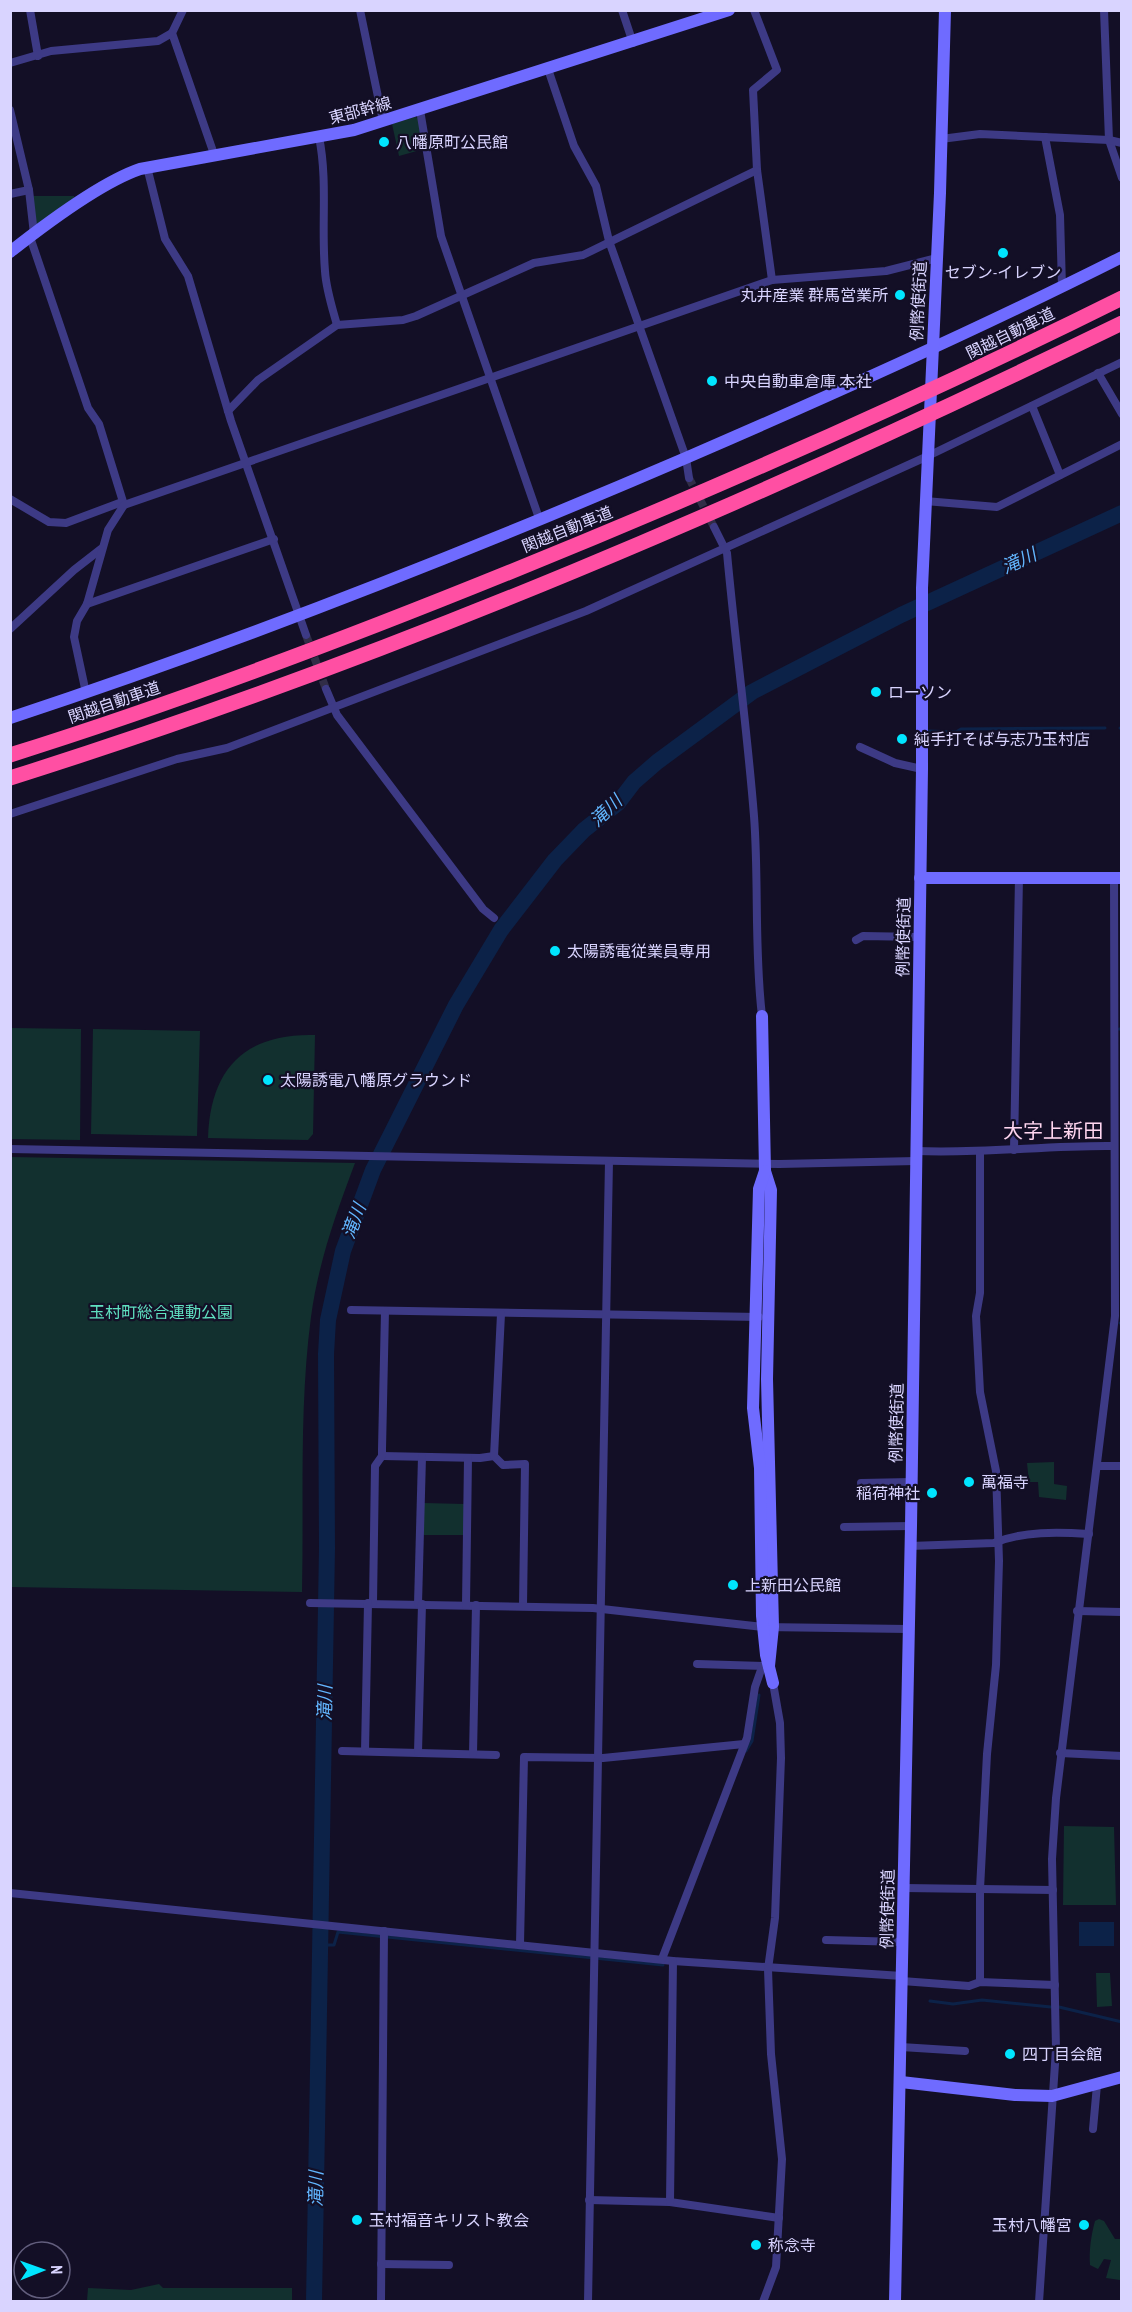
<svg xmlns="http://www.w3.org/2000/svg" width="1132" height="2312" font-family="'PT Sans Narrow','Noto Sans JP',sans-serif">
  <style>
    .green { fill: #12302f }
    .water { fill: #0c2248 }
    .lines { fill: none; stroke-linecap: round; stroke-linejoin: round }
    .stream { stroke: #0c2248; stroke-width: 3 }
    .river { stroke: #0c2248; stroke-width: 16 }
    .street-tunnel { stroke: #312d47; stroke-width: 8; stroke-dasharray: 8 4; stroke-linecap: butt }
    .street { stroke: #3d3a85; stroke-width: 8 }
    .secondary { stroke: #6f6bff; stroke-width: 12 }
    .highway { stroke: #ff4fa3; stroke-width: 15 }
    .poi-dot { fill: #00e5ff; stroke: #130f26; stroke-width: 2 }
    .labels { text-anchor: middle; stroke-width: 4.5; stroke-linejoin: round; paint-order: stroke }
    .street-label { font-size: 16px; fill: #d9d4ff; stroke: #130f26 }
    .poi-label { font-size: 16px; fill: #d9d4ff; stroke: #130f26; text-anchor: start }
    .park-label { font-size: 16px; fill: #5fe0c0; stroke: #130f26 }
    .water-label { font-size: 18px; font-style: italic; fill: #62b6ff; stroke: #130f26 }
    .quarter-label { font-size: 20px; fill: #ffd6f0; stroke: #130f26 }
  </style>
  <rect width="100%" height="100%" fill="#130f26"/>
  <g class="green">
    <polygon points="415,117 418,118 424,149 399,156 392,124"/>
    <polygon points="33,196 74,196 74,200 36,225"/>
    <polygon points="11,1028 81,1029 80,1140 11,1139"/>
    <polygon points="93,1029 200,1031 197,1136 91,1134"/>
    <path d="M315,1035L313,1134L308,1140L208,1138C210,1069 245,1033 315,1035Z"/>
    <path d="M11,1157L355,1163C336,1213 318,1264 311,1317C299,1407 304,1501 302,1592L11,1587Z"/>
    <polygon points="1054,1462 1054,1484 1067,1486 1066,1500 1039,1497 1038,1482 1029,1482 1027,1463"/>
    <polygon points="424,1503 464,1504 464,1535 423,1535"/>
    <polygon points="1064,1826 1114,1827 1116,1905 1063,1905"/>
    <polygon points="1096,1973 1110,1973 1112,2006 1097,2007"/>
    <path d="M1099,2219L1104,2221L1115,2239H1121L1120,2280L1106,2278L1111,2260L1104,2259L1098,2269L1090,2265C1089,2250 1091,2236 1095,2221Z"/>
    <polygon points="159,2284 163,2288 292,2288 292,2301 87,2301 88,2288 131,2290"/>
  </g>
  <rect class="water" x="1079" y="1922" width="35" height="24"/>
  <g class="lines">
    <g class="stream">
      <polyline points="1120,728 1122,728"/>
      <polyline points="927,734 928,731 956,732 961,729 1105,728"/>
      <polyline points="1119,1029 1122,1029"/>
      <polyline points="1120,1323 1122,1323"/>
      <polyline points="746,1751 752,1741 759,1695"/>
      <polyline points="319,1945 334,1945 338,1932 663,1965"/>
      <polyline points="930,2001 953,2004 982,2000 1051,2007"/>
      <polyline points="1059,2007 1122,2022"/>
    </g>
    <polyline class="river" points="314,2302 327,1548 326,1354 328,1320 343,1251 373,1170 456,1005 501,930 555,860 584,830 618,803 634,782 657,762 752,692 901,615 1122,513"/>
    <g class="street-tunnel">
      <polyline points="689,478 714,527"/>
      <polyline points="306,635 326,689"/>
    </g>
    <g class="street">
      <polyline points="30,10 38,56"/>
      <polyline points="183,10 172,33 215,157"/>
      <polyline points="360,10 383,121"/>
      <polyline points="622,10 633,43"/>
      <polyline points="754,10 777,70 753,90 757,170 772,280"/>
      <polyline points="1104,10 1109,140 1122,178"/>
      <polyline points="10,63 51,51 158,41 172,33"/>
      <polyline points="548,69 574,146 596,186 609,241 686,458 689,478"/>
      <polyline points="10,110 29,190 34,234"/>
      <polyline points="420,110 441,236 540,521"/>
      <path d="M319,137C328,181 321,226 325,271C326,289 332,307 337,325"/>
      <polyline points="1045,137 1060,215 1062,287"/>
      <polyline points="941,139 980,134 1109,140 1122,143"/>
      <polyline points="147,167 165,239 188,276 231,421 306,635"/>
      <polyline points="10,194 29,190"/>
      <polyline points="30,237 88,408 99,424 124,505"/>
      <polyline points="1098,373 1122,414"/>
      <polyline points="1032,406 1060,475"/>
      <polyline points="228,411 258,380 337,325 403,320 416,316 534,263 583,255 757,170"/>
      <polyline points="10,499 49,522 66,523 122,502"/>
      <polyline points="925,501 997,507 1122,444"/>
      <path d="M714,527L727,553C735,640 747,728 754,816C759,882 754,949 762,1016"/>
      <polyline points="87,604 274,539"/>
      <polyline points="10,629 74,570 101,549"/>
      <polyline points="326,689 337,715 483,909 494,918"/>
      <polyline points="86,693 74,637 77,621 87,604 108,530 124,505 772,280 886,271 937,258"/>
      <polyline points="860,747 895,763 922,769"/>
      <polyline points="10,814 177,759 227,748 586,611 928,456 1122,362"/>
      <polyline points="856,940 863,936 920,937"/>
      <polyline points="10,1149 779,1164 916,1161"/>
      <polyline points="1014,1150 1019,877"/>
      <path d="M916,1151C983,1154 1048,1145 1114,1146"/>
      <polyline points="980,1152 980,1293 976,1316 980,1392 996,1471 999,1561 996,1665 987,1754 980,1889 980,1982"/>
      <polyline points="351,1310 759,1317"/>
      <polyline points="382,1456 480,1458 494,1456"/>
      <polyline points="494,1456 503,1465 525,1464 523,1606"/>
      <polyline points="494,1456 501,1314"/>
      <polyline points="1098,1466 1122,1466"/>
      <polyline points="861,1483 911,1482"/>
      <polyline points="844,1527 911,1526"/>
      <path d="M910,1546L994,1543C1023,1531 1058,1532 1089,1534"/>
      <polyline points="310,1603 593,1608 763,1627 908,1629"/>
      <polyline points="373,1603 375,1466 382,1456 382,1449 385,1311"/>
      <polyline points="418,1604 422,1457"/>
      <polyline points="466,1605 468,1458"/>
      <polyline points="1077,1611 1122,1612"/>
      <polyline points="697,1664 766,1666"/>
      <polyline points="342,1751 496,1755"/>
      <polyline points="365,1751 368,1603"/>
      <polyline points="418,1752 422,1604"/>
      <polyline points="1060,1753 1122,1756"/>
      <polyline points="473,1754 476,1605"/>
      <polyline points="904,1888 1053,1890"/>
      <polyline points="10,1893 673,1961 902,1976"/>
      <polyline points="826,1940 903,1942"/>
      <polyline points="520,1944 524,1757 603,1758 744,1744"/>
      <polyline points="662,1959 747,1738 755,1687 762,1667"/>
      <polyline points="902,1981 969,1986 980,1982 1055,1985"/>
      <polyline points="901,2047 965,2051"/>
      <polyline points="1093,2129 1097,2085"/>
      <polyline points="589,2200 670,2202 779,2218"/>
      <polyline points="670,2202 673,1961"/>
      <polyline points="381,2264 449,2265"/>
      <polyline points="381,2302 384,1931"/>
      <polyline points="588,2302 609,1161"/>
      <polyline points="763,2302 776,2267 782,2159 771,2054 768,1969 775,1918 781,1758 780,1723 773,1683"/>
      <polyline points="1039,2302 1056,2049 1052,1859 1056,1798 1115,1316 1114,878"/>
    </g>
    <g class="secondary">
      <path d="M10,252C43,226 102,182 140,169L354,130L729,10"/>
      <path d="M10,718C240,642 465,553 688,457C834,394 979,329 1122,257"/>
      <polyline points="920,878 1122,878"/>
      <polyline points="762,1016 765,1171 771,1190 767,1379 773,1627 769,1666"/>
      <polyline points="765,1171 759,1189 753,1408 760,1468 762,1616 766,1655 773,1683"/>
      <polyline points="901,2082 1015,2095 1052,2096 1122,2077"/>
      <polyline points="895,2302 911,1526 922,769 922,588 940,193 945,10"/>
    </g>
    <g class="highway">
      <path d="M10,755C179,702 345,639 510,572C717,488 921,398 1122,298"/>
      <path d="M10,778C392,658 762,498 1122,323"/>
    </g>
  </g>
  <g class="poi-dot">
    <circle cx="384" cy="142" r="6"/>
    <circle cx="1003" cy="253" r="6"/>
    <circle cx="900" cy="295" r="6"/>
    <circle cx="712" cy="381" r="6"/>
    <circle cx="876" cy="692" r="6"/>
    <circle cx="902" cy="739" r="6"/>
    <circle cx="555" cy="951" r="6"/>
    <circle cx="268" cy="1080" r="6"/>
    <circle cx="969" cy="1482" r="6"/>
    <circle cx="932" cy="1493" r="6"/>
    <circle cx="733" cy="1585" r="6"/>
    <circle cx="1010" cy="2054" r="6"/>
    <circle cx="357" cy="2220" r="6"/>
    <circle cx="1084" cy="2225" r="6"/>
    <circle cx="756" cy="2245" r="6"/>
  </g>
  <g class="labels">
    <g class="street-label">
      <text transform="translate(360 110) rotate(-15)" y="6">東部幹線</text>
      <text transform="translate(918 301) rotate(-87)" y="6">例幣使街道</text>
      <text transform="translate(1010 333) rotate(-26)" y="6">関越自動車道</text>
      <text transform="translate(567 529) rotate(-22)" y="6">関越自動車道</text>
      <text transform="translate(114 702) rotate(-19)" y="6">関越自動車道</text>
      <text transform="translate(903 937) rotate(-89)" y="6">例幣使街道</text>
      <text transform="translate(896 1423) rotate(-89)" y="6">例幣使街道</text>
      <text transform="translate(887 1909) rotate(-89)" y="6">例幣使街道</text>
    </g>
    <g class="poi-label">
      <text x="396" y="148">八幡原町公民館</text>
      <text x="1003" y="278" text-anchor="middle">セブン-イレブン</text>
      <text x="888" y="301" text-anchor="end">丸井産業 群馬営業所</text>
      <text x="724" y="387">中央自動車倉庫 本社</text>
      <text x="888" y="698">ローソン</text>
      <text x="914" y="745">純手打そば与志乃玉村店</text>
      <text x="567" y="957">太陽誘電従業員専用</text>
      <text x="280" y="1086">太陽誘電八幡原グラウンド</text>
      <text x="981" y="1488">萬福寺</text>
      <text x="920" y="1499" text-anchor="end">稲荷神社</text>
      <text x="745" y="1591">上新田公民館</text>
      <text x="1022" y="2060">四丁目会館</text>
      <text x="369" y="2226">玉村福音キリスト教会</text>
      <text x="1072" y="2231" text-anchor="end">玉村八幡宮</text>
      <text x="768" y="2251">称念寺</text>
    </g>
    <g class="park-label">
      <text x="161" y="1318">玉村町総合運動公園</text>
    </g>
    <g class="water-label">
      <text transform="translate(1019 561) rotate(-25)" y="6">滝川</text>
      <text transform="translate(606 811) rotate(-44)" y="6">滝川</text>
      <text transform="translate(354 1221) rotate(-69)" y="6">滝川</text>
      <text transform="translate(325 1703) rotate(-89)" y="6">滝川</text>
      <text transform="translate(316 2189) rotate(-89)" y="6">滝川</text>
    </g>
    <g class="quarter-label">
      <text x="1053" y="1138">大字上新田</text>
    </g>
  </g>
  <rect width="1132" height="2312" fill="none" stroke="#d9d4ff" stroke-width="24"/>
  <g transform="translate(42 2270) rotate(89)"><circle r="28" fill="#130f26" stroke="#625e7d" stroke-width="1.5"/>
  <path d="M0-4.5L10 22L0 15L-10 22Z" fill="#00e5ff"/>
  <text y="-9" font-size="16" font-weight="bold" text-anchor="middle" fill="#d9d4ff">N</text>
  </g>
</svg>
